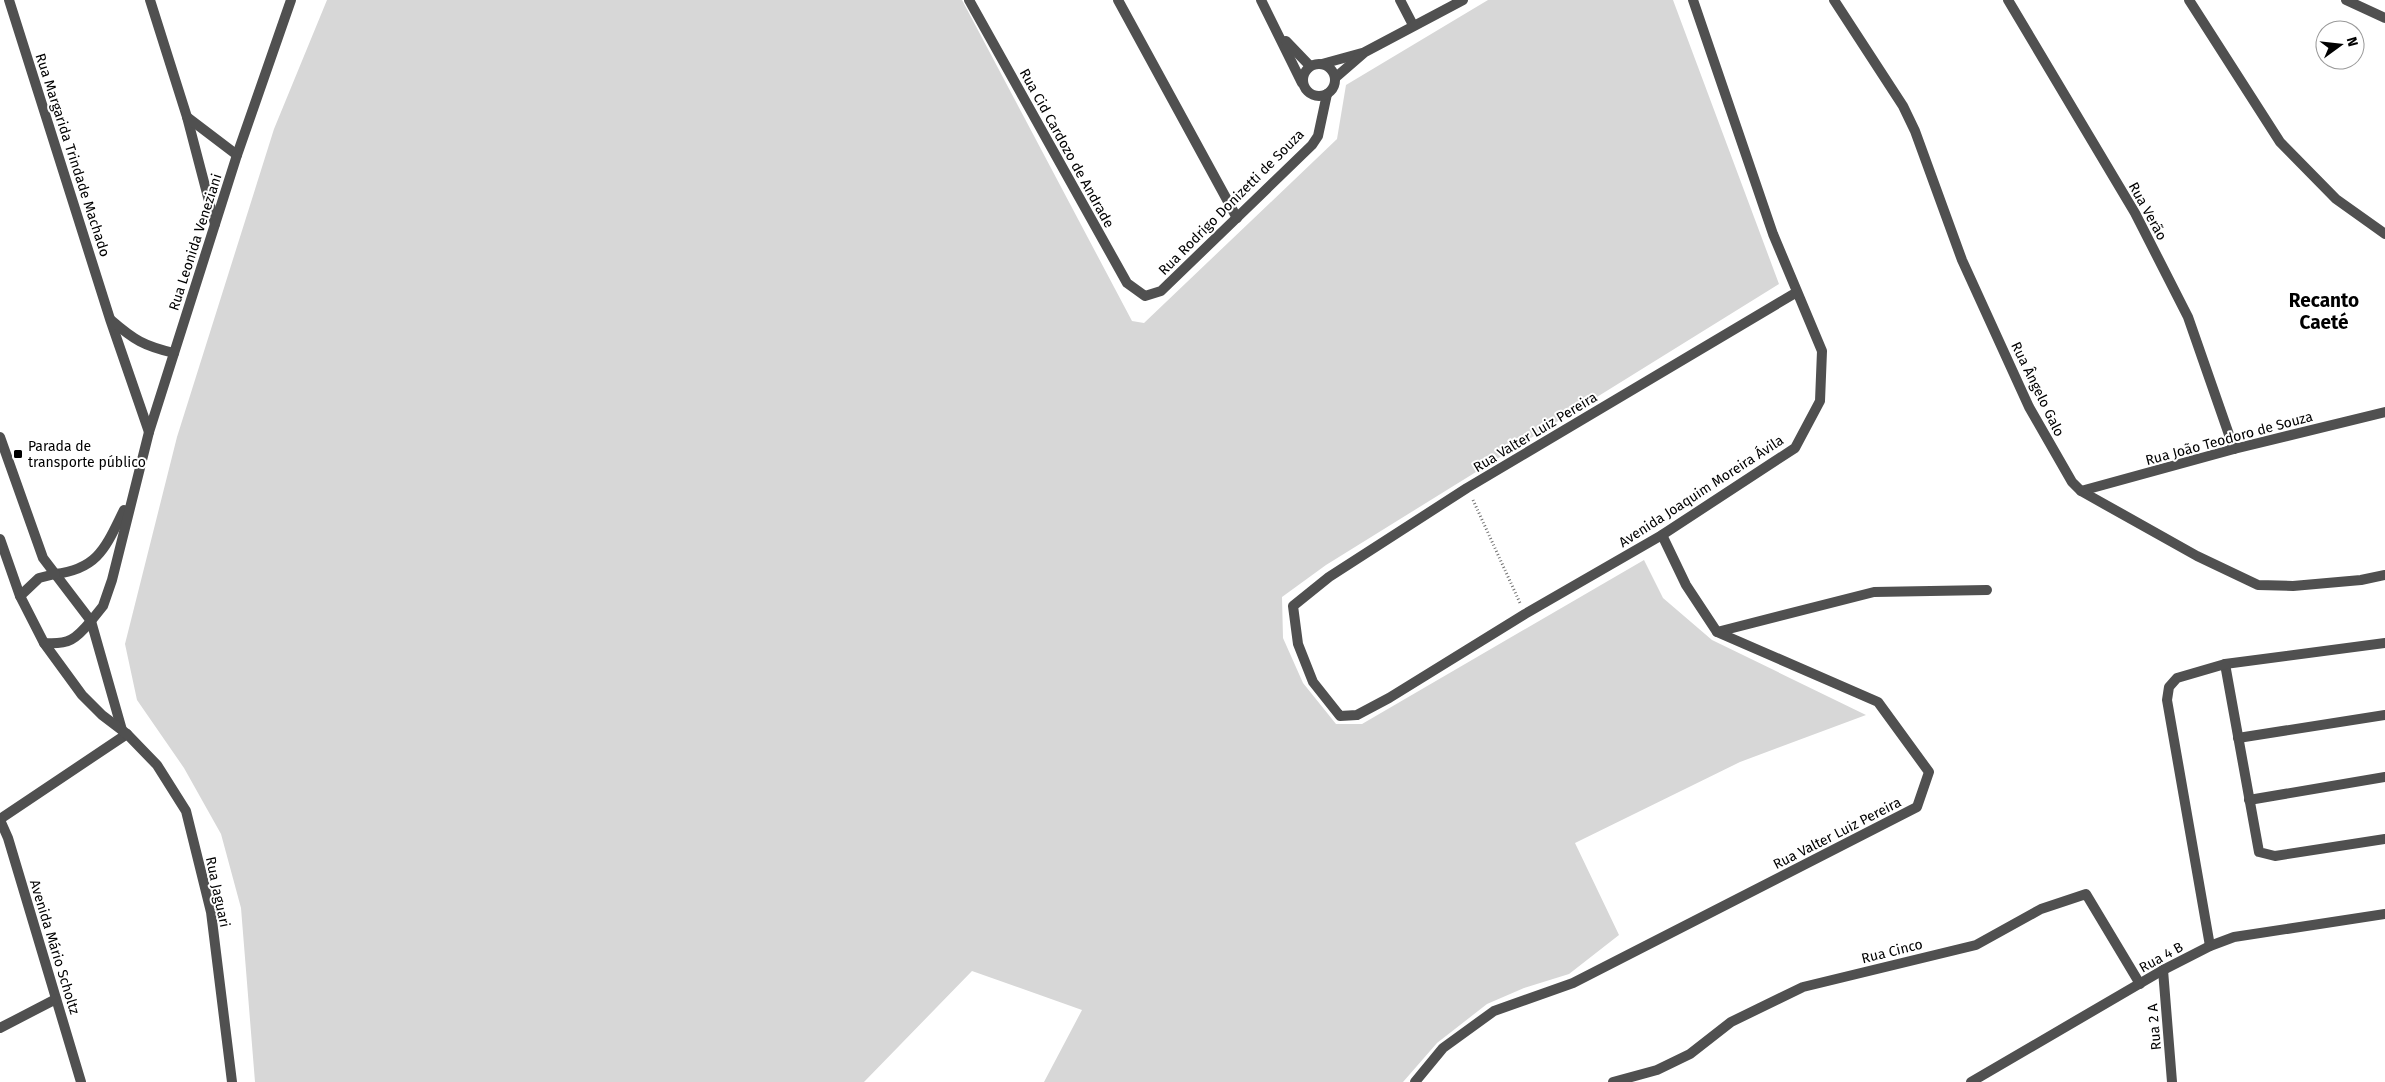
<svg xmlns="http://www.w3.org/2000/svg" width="2385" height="1082" font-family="'Fira Sans',sans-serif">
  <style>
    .green { fill: #d7d7d7 }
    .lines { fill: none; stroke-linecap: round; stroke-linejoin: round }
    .path { stroke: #727272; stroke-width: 3; stroke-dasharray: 1 2.5; stroke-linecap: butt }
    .minor { stroke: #505050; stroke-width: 10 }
    .tertiary { stroke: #505050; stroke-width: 10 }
    .poi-dot { fill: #000; stroke: #fff; stroke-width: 2 }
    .labels { text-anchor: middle; stroke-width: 4; stroke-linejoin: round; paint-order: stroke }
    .street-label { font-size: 14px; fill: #000; stroke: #fff }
    .poi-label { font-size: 14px; fill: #000; stroke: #fff; text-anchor: start }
    .district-label { font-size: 19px; font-weight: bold; fill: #000; stroke: #fff }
  </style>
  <rect width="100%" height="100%" fill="#fff"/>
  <polygon class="green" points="327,0 962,0 1132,321 1144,323 1337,139 1346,85 1488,0 1673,0 1779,284 1326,565 1282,597 1283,638 1303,683 1336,724 1362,724 1644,560 1663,598 1712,640 1866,715 1740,762 1575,843 1619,935 1569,974 1524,988 1487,1004 1437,1043 1403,1082 1044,1082 1082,1010 972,971 864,1082 255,1082 241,908 221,834 184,768 137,700 125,644 177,437 274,129"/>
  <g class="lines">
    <polyline class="path" points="1473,500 1520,603"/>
    <g class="minor">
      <polyline points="9,0 110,319 149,432"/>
      <polyline points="150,0 187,117 215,224"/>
      <polyline points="969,0 1127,283 1145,296 1161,291 1312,145 1318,136 1327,94"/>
      <polyline points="1118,0 1237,218"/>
      <polyline points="1261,0 1302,83"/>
      <polyline points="1400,0 1413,25"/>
      <polyline points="1693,0 1773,234 1822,351 1820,401 1795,448 1662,535 1525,614 1389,698 1357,715 1340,716 1313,682 1298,644 1293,606 1329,577 1467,488 1797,292"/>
      <polyline points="1834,0 1903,106 1915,131 1962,260 2029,407 2072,482 2081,491 2197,556 2258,585 2293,586 2361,580 2385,575"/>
      <polyline points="2008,0 2135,213 2188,317 2234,449"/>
      <polyline points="2346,0 2385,18"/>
      <polyline points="1286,41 1310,66"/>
      <circle cx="1319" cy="80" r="16"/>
      <polyline points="1322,64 1362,53"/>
      <polyline points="1335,78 1365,52 1463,0"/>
      <polyline points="187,117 237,155"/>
      <path d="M111,320C134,340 144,346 174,353"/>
      <polyline points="2081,491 2234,449 2385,412"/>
      <path d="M55,574C99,569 106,546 124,510"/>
      <polyline points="91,621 103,606 112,580 149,432 237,155 291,0"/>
      <polyline points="1717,632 1874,592 1987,590"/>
      <polyline points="2225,664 2259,852 2275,856 2385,839"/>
      <polyline points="2238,738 2385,715"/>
      <polyline points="2249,800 2385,777"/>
      <polyline points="0,819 127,734"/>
      <polyline points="0,820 8,838 81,1082"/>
      <polyline points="2210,946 2167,700 2169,687 2177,678 2225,664 2385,643"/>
      <polyline points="2163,970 2172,1082"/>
      <polyline points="0,1028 56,999"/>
      <polyline points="1415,1082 1443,1048 1494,1011 1573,983 1917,807 1929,772 1878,702 1717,632 1686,585 1662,535"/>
      <polyline points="1613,1082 1657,1070 1690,1054 1731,1022 1803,987 1976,945 2041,909 2086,894 2140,984"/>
      <polyline points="1971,1082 2163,970 2210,946 2234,937 2385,914"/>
    </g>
    <g class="tertiary">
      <polyline points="2189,0 2280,142 2336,199 2385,234"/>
      <polyline points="0,437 43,558 91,621 122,730"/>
      <polyline points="0,539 20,596 44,643 82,695 102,715 127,734 157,765 186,811 211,912 232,1082"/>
      <polyline points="20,596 39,578 55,574"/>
      <path d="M44,643C69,645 76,639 91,621"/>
    </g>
  </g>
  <rect class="poi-dot" x="13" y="449" width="10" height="10" rx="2.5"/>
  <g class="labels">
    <g class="street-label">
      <text transform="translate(1067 148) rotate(61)" y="5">Rua Cid Cardozo de Andrade</text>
      <text transform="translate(73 155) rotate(72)" y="5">Rua Margarida Trindade Machado</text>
      <text transform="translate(1231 202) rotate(-45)" y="5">Rua Rodrigo Donizetti de Souza</text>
      <text transform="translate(2148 211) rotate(61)" y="5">Rua Verão</text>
      <text transform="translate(195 242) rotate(-72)" y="5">Rua Leonida Veneziani</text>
      <text transform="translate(2038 389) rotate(64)" y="5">Rua Ângelo Galo</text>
      <text transform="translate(1535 432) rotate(-31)" y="5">Rua Valter Luiz Pereira</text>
      <text transform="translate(2229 438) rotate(-15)" y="5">Rua João Teodoro de Souza</text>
      <text transform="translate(1701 491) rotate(-33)" y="5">Avenida Joaquim Moreira Ávila</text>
      <text transform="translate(1837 833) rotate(-27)" y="5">Rua Valter Luiz Pereira</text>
      <text transform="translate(218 892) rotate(78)" y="5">Rua Jaguari</text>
      <text transform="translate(55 947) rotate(73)" y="5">Avenida Mário Scholtz</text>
      <text transform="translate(1892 951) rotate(-14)" y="5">Rua Cinco</text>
      <text transform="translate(2161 957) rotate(-29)" y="5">Rua 4 B</text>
      <text transform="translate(2154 1027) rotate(-95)" y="5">Rua 2 A</text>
    </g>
    <g class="poi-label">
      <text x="28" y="451">Parada de<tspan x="28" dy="16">transporte público</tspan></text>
    </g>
    <g class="district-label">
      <text x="2324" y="307">Recanto<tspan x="2324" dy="22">Caeté</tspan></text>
    </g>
  </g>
  <g transform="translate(2340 45) rotate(75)"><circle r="24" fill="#ffffff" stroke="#999999"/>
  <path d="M0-4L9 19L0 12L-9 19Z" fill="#000000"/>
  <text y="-8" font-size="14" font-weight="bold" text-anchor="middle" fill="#000000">N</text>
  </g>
</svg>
